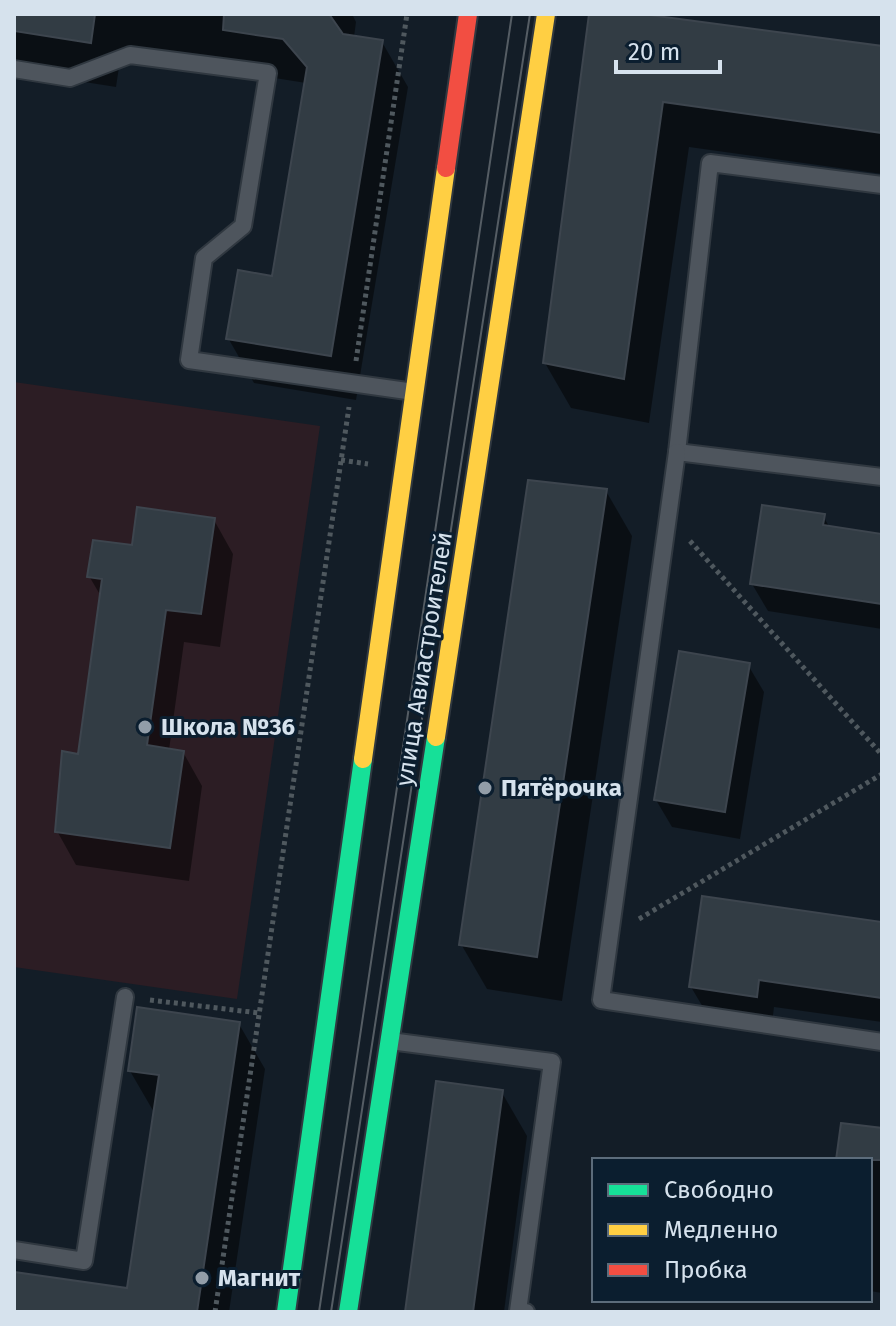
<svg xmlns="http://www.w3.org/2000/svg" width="896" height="1326" font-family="'Fira Sans',sans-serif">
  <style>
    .education { fill: #2c1d24 }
    .shadow { fill: #0007 }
    .building { fill: #323c44; stroke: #3d454e; stroke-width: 2 }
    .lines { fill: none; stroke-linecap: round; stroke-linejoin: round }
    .lane-casing { stroke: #303840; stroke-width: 20 }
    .fast-casing { stroke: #303840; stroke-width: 22 }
    .slow-casing { stroke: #303840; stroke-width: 22 }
    .jam-casing { stroke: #303840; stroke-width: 22 }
    .path { stroke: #4f585e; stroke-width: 5; stroke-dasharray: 4 4; stroke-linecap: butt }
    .lane { stroke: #4e555d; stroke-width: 16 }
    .fast { stroke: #16e098; stroke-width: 18 }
    .slow { stroke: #ffcf43; stroke-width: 18 }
    .jam { stroke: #f24e42; stroke-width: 18 }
    .tram { stroke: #555d64; stroke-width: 2 }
    .poi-dot { fill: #929da8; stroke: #0b1e2f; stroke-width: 3 }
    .labels { text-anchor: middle; stroke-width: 6; stroke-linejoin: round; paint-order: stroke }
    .street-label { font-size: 24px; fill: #d6e2ed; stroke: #0b1e2f }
    .poi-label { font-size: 24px; font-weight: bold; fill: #d6e2ed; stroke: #0b1e2f; text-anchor: start }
  </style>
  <rect width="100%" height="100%" fill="#131d27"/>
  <polygon class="education" points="14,382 320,426 237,999 14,967"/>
  <g class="shadow">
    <polygon points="14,14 352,14 356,22 354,37 382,42 408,87 356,400 254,383 228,338 274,279 306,83 121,54 116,87 21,72 14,60"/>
    <polygon points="591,14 627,14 882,48 882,174 689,147 649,423 571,408 545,363"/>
    <polygon points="606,491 632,536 562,1001 487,989 461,944"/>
    <polygon points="823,516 830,528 882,536 882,629 768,611 752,584"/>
    <polygon points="214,520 233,554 220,647 184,642 169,750 183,752 202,786 189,881 76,865 57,831 80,756 102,598 89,576 133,547"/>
    <polygon points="748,665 764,692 740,839 672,827 656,800"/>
    <polygon points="882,924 882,1022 774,1007 772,1024 707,1014 691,987"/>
    <polygon points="239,1024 265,1069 229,1312 14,1312 14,1274 129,1290 155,1114 130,1071"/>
    <polygon points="501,1091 527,1136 504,1312 407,1312"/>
    <polygon points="882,1130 882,1293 870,1291 870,1160 838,1160"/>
  </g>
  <g class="building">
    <polygon points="14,14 95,14 91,43 14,31"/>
    <polygon points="224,14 329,14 343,34 383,40 331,356 226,339 238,270 272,276 307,67 283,39 223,30"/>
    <polygon points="589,14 642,14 882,46 882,133 663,102 624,379 543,363"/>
    <polygon points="528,480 607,489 537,957 459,945"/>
    <polygon points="762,505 825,514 823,525 882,534 882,604 750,584"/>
    <polygon points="137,507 215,518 201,614 166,610 147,745 184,751 170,848 55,832 62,751 78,754 102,579 87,577 93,540 132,545"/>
    <polygon points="679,651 750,663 725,812 654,800"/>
    <polygon points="702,896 882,922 882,998 759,980 757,997 689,987"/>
    <polygon points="137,1007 240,1022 197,1312 14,1312 14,1272 127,1288 159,1075 128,1071"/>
    <polygon points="436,1081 503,1090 473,1312 405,1312"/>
    <polygon points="841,1123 882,1128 882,1160 836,1160"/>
  </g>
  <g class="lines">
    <defs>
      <g id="lane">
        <polyline points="14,69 70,78 130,55 268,73 243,226 204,258 189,360 414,392"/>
        <polyline points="882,185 710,163 677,452 882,477"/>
        <polyline points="677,452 601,1000 882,1042"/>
        <polyline points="390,1041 552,1062 518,1311 526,1312"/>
        <polyline points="14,1250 84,1261 125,997"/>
      </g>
      <g id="fast">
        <polyline points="286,1312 363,759"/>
        <polyline points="348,1312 436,737"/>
      </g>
      <g id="slow">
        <polyline points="436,737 546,14"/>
        <polyline points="363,759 446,168"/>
      </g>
      <polyline id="jam" points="446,168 468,14"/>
    </defs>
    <use href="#lane" class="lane-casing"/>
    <use href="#fast" class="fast-casing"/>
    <use href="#slow" class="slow-casing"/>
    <use href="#jam" class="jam-casing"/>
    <g class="path">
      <polyline points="356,361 407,14"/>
      <polyline points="341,460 368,464"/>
      <polyline points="690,541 882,755"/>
      <polyline points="639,919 882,774"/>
      <polyline points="150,1000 259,1013"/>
      <polyline points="215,1312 349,407"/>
    </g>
    <use href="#lane" class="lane"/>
    <use href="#fast" class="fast"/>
    <use href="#slow" class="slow"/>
    <use href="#jam" class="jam"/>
    <g class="tram">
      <polyline points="319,1312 512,14"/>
      <polyline points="331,1312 530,14"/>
    </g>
  </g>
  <g class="poi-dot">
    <circle cx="145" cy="727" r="8"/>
    <circle cx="485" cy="788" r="8"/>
    <circle cx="202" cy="1278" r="8"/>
  </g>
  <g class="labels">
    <g class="street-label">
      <text transform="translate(424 659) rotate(-81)" y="8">улица Авиастроителей</text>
    </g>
    <g class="poi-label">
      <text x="161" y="735">Школа №36</text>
      <text x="501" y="796">Пятёрочка</text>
      <text x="218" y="1286">Магнит</text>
    </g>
  </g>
  <rect width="896" height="1326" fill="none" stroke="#d6e2ed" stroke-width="32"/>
  <rect x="592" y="1158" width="280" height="144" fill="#0b1e2f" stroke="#5c6c7b" stroke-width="2"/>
  <rect x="608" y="1184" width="40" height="12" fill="#16e098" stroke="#5c6c7b" stroke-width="2"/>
  <text x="664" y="1198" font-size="24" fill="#d6e2ed">Свободно</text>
  <rect x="608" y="1224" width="40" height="12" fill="#ffcf43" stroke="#5c6c7b" stroke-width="2"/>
  <text x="664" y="1238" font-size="24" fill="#d6e2ed">Медленно</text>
  <rect x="608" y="1264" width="40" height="12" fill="#f24e42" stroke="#5c6c7b" stroke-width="2"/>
  <text x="664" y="1278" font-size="24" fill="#d6e2ed">Пробка</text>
  <path d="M616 60v12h104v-12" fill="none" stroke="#d6e2ed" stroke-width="4"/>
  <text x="628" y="60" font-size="24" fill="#d6e2ed" stroke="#0b1e2f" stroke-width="6" paint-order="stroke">20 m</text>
</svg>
